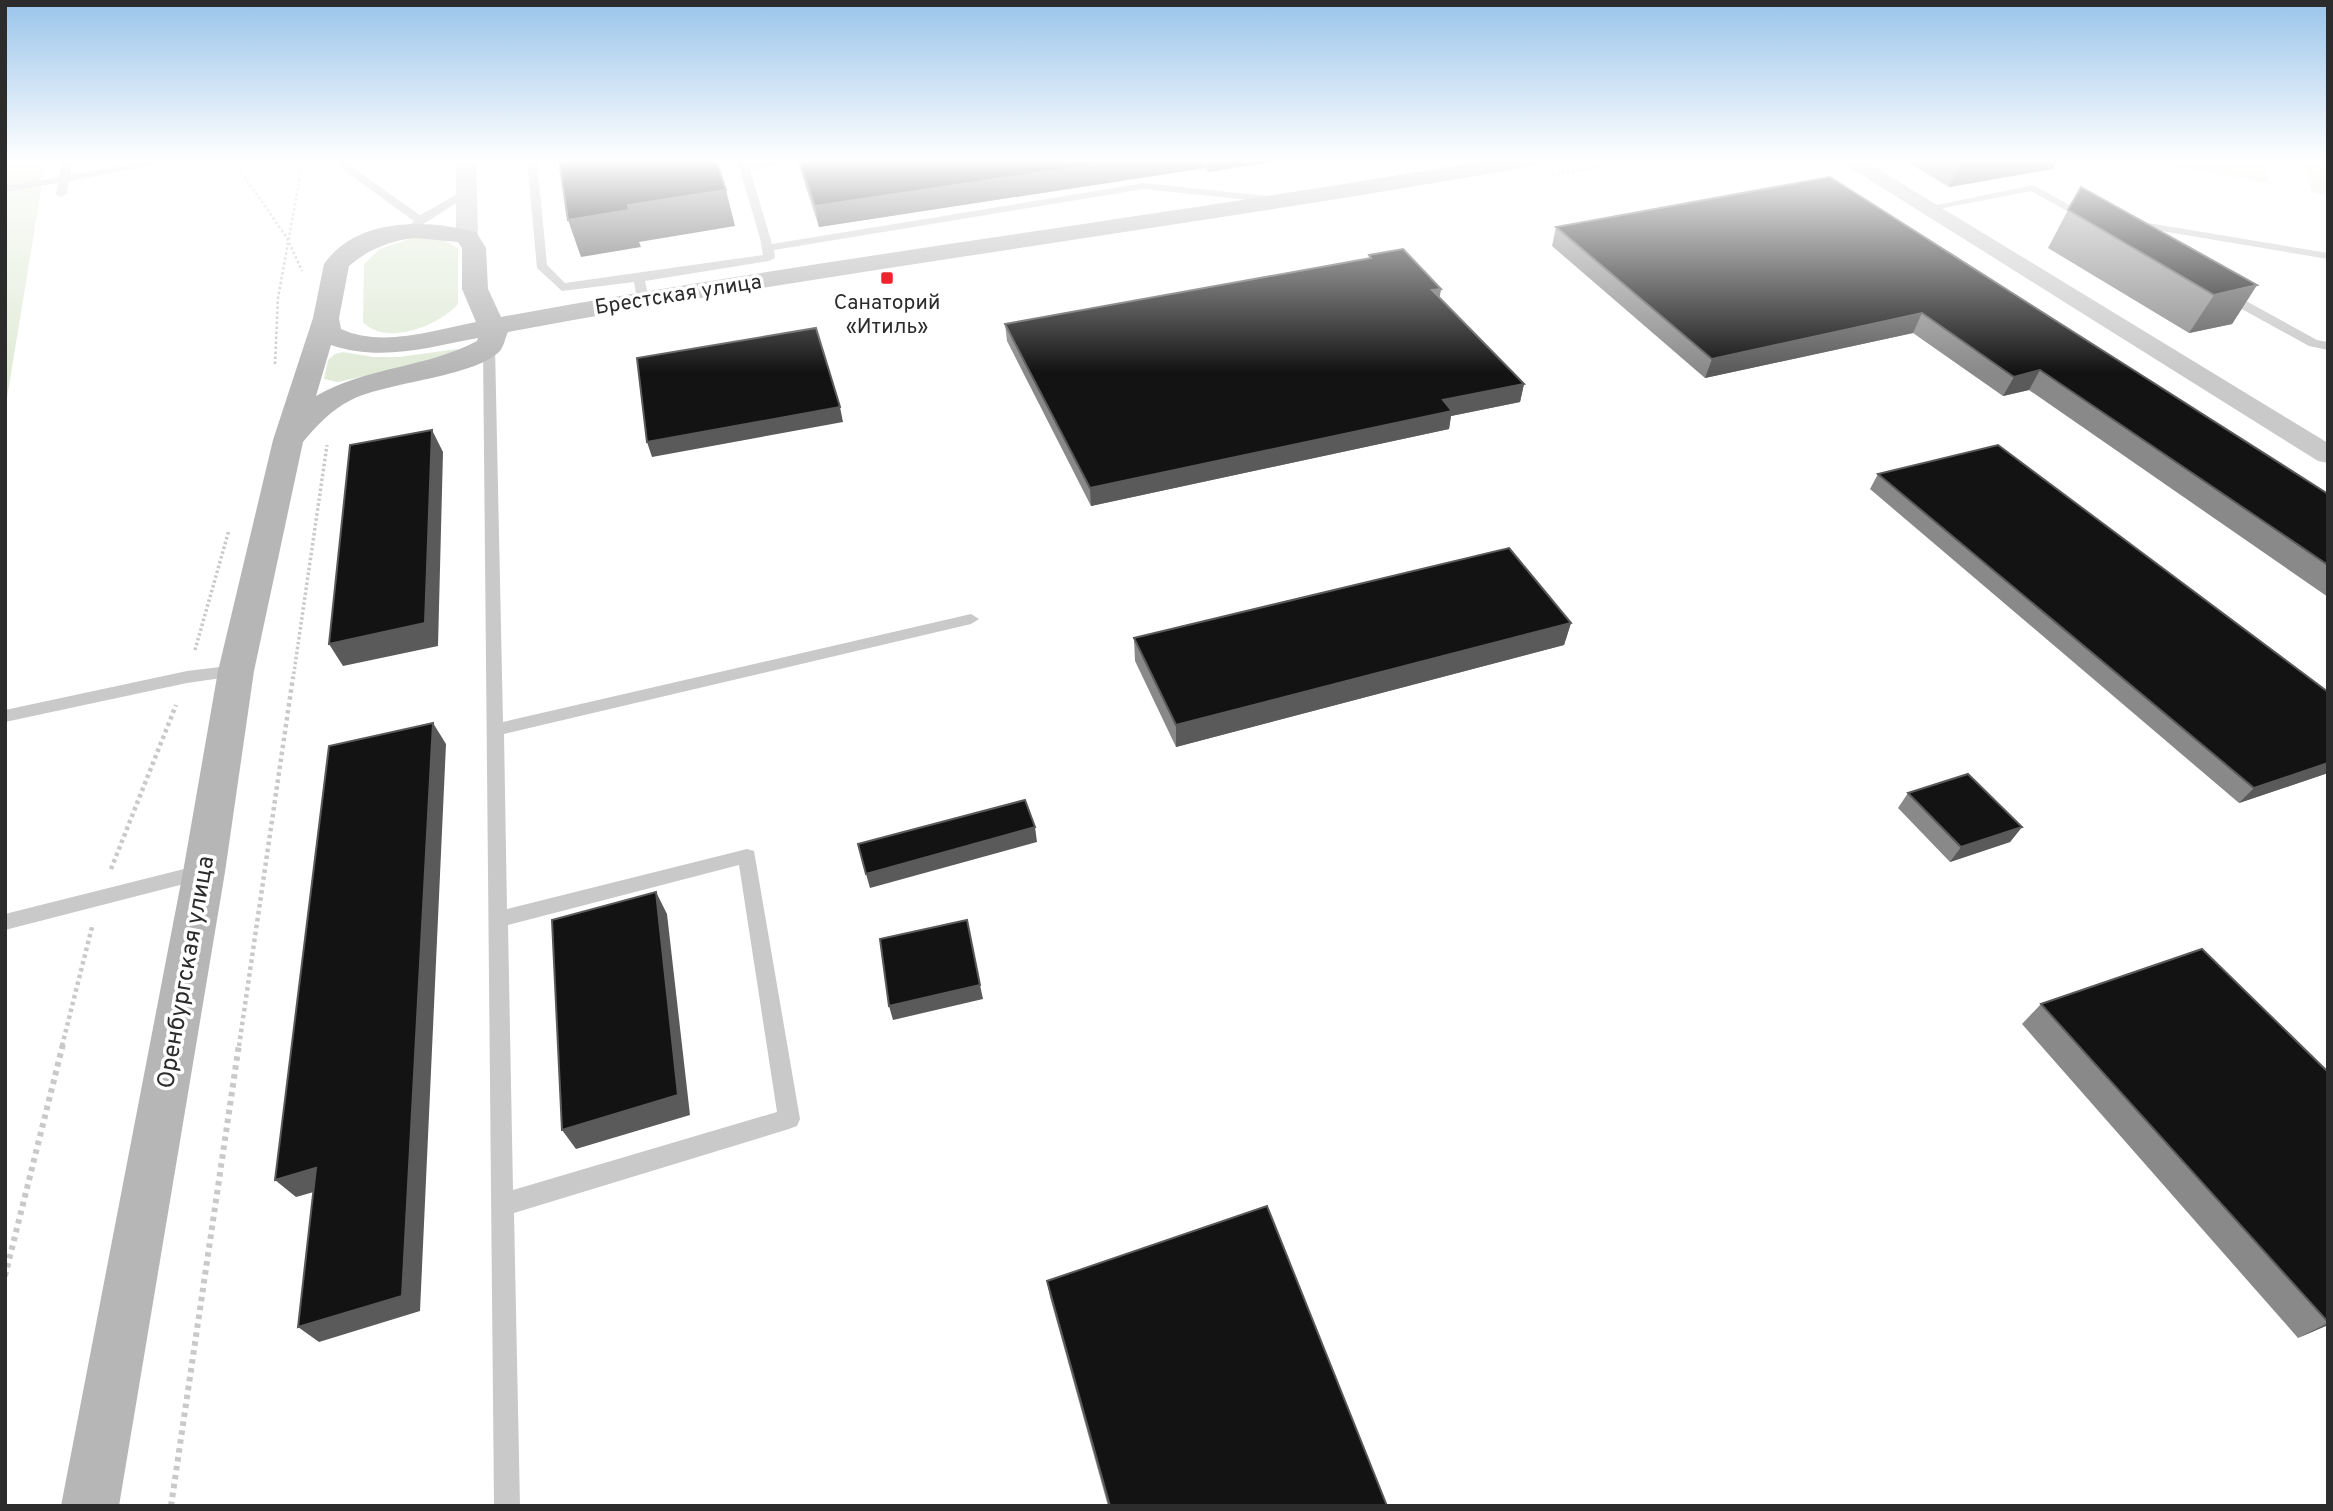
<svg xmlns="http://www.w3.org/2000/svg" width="2333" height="1511" font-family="Overpass,sans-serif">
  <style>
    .green { fill: #e1ebd8 }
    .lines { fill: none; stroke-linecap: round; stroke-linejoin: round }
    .path-far3 { stroke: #c9c9c9; stroke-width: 2.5; stroke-dasharray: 2.5 2.5; stroke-linecap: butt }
    .path-far2 { stroke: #c9c9c9; stroke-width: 3.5; stroke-dasharray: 2.5 2.5; stroke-linecap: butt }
    .path-far1 { stroke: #c9c9c9; stroke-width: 4.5; stroke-dasharray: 3.5 3.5; stroke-linecap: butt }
    .path { stroke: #c9c9c9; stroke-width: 6; stroke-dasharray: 4.5 4.5; stroke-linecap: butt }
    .lane { fill: #c9c9c9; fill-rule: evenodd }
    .street { fill: #c9c9c9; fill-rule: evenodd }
    .secondary { fill: #b6b6b6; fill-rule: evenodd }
    .wall { fill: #898989 }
    .shaded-wall { fill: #5a5a5a }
    .building { fill: #131313; stroke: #5a5a5a; stroke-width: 2 }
    .poi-dot { fill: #ee232b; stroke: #fff; stroke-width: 2.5 }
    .labels { text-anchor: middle; stroke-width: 7; stroke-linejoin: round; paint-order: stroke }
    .far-street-label { font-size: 21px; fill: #2c2c2c; stroke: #fff }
    .far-poi-label { font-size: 21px; fill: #2c2c2c; stroke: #fff }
    .street-label { font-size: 24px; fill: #2c2c2c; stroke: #fff }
  </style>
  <rect width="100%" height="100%" fill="#fff"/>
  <g class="green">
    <polygon points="5,160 46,160 5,410"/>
    <polygon points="2153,160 2259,160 2264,162 2268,182 2164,166"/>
    <polygon points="2302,160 2328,160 2328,195 2312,192"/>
    <path d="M413,238L441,239L458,248V304C440,325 386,347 363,322L364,264L380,249Z"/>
    <polygon points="457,349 461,350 458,355 338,382 324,379 328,360 335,354 343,352 374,357 399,357"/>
  </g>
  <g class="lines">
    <g class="path-far3">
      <polyline points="233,160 287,238 302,271"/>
      <polyline points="1552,175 1641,160"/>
      <polyline points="275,364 278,298 303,160"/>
    </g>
    <g class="path-far2">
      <polyline points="195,650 229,530"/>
      <polyline points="293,679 327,445"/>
    </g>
    <g class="path-far1">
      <polyline points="111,869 176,705"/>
      <polyline points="62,1046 92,927"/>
      <polyline points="239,1046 293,677"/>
    </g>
    <g class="path">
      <polyline points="5,1276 63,1044"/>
      <polyline points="171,1506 239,1044"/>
    </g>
    <g class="lane">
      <polygon points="63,160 73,160 70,175 156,160 180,160 69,181 66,194 61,197 56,194 58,183 5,192 5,186 59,177"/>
      <polygon points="330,160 342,160 420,215 463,191 472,193 414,230 408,227 414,221"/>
      <polygon points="527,160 537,160 547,265 565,283 763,255 760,238 737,160 747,160 748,164 802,160 750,170 772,244 1144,183 1277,197 1282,200 1277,203 1144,189 774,250 775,258 769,261 645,281 649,299 643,303 637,299 634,282 562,291 537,268"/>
      <polygon points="2033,185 2095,219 2085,221 2031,191 1928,211 1923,208"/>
      <polygon points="2130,220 2328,253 2328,259 2126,225 2126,221"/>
      <polygon points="2220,291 2228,291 2317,340 2328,342 2328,350 2309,346 2220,297"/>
      <path d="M489,342L495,346L503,722L971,614L979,619L971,624L504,734L507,909L747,849L754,851L800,1119L797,1126L789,1129L514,1213L520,1506H494L483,346ZM739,865L777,1112L513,1190L508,925Z"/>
      <polygon points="236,665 244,671 242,675 187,683 5,722 5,710 187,671"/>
      <polygon points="204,864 211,867 213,872 211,877 5,930 5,914"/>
    </g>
    <g class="street">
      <polygon points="456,160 476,160 478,237 475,242 459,242 456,237"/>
      <polygon points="1838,160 1863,160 2328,443 2328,463 2318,461"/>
    </g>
    <path class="secondary" d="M1487,160H1538L1535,165L1527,167C1188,227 846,269 508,332C505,338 504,347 499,352C470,378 390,381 351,400C331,410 317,425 303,442L254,671L225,872L119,1506H61L183,872L218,671L273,440L313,318L324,264C357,217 427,219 476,232L486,248L488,289L501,317C828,257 1159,217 1487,160ZM415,238L458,242L462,248V289L476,322C434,330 382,348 341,329L339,318L349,266C369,249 389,241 415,238ZM478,338L477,341C426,368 366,367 316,396L331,345C381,362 429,347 478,338Z"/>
  </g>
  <g class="wall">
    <polygon points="797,160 1284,160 1208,172 1205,168 819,227"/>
    <polygon points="1904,160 2058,160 2053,169 1949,187"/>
    <polygon points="1830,177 2328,494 2328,597 2029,390 2003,396 1913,333 1705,378 1552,246 1556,227"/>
    <polygon points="2068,210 2257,285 2232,324 2189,333 2048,248"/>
    <polygon points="1369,255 1441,289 1439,298 1524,384 1520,402 1451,416 1449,429 1091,506 1007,341 1005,324 1369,258"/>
    <polygon points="1878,474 2328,692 2328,773 2239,803 1870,489"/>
    <polygon points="1571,623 1564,645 1176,747 1135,661 1134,638"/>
    <polygon points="1908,793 2022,827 2010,842 1950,862 1898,808"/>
    <polygon points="2041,1004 2328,1072 2328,1325 2298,1338 2022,1024"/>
    <polygon points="1047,1281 1387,1506 1108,1506 1050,1297"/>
  </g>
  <g class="shaded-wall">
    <polygon points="1125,160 1205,160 1205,168 819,227 815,206"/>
    <polygon points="1208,160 1284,160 1208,172"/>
    <polygon points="1961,160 2058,160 2053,169 1949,187"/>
    <polygon points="726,190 735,226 639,242 641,247 581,257 568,220 628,205"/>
    <polygon points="2257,285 2232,324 2189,333 2214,295"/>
    <polygon points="1441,289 1438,306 1432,290"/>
    <polygon points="1922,313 1913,333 1705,378 1712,359"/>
    <polygon points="2040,370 2029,390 2003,396 2014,377"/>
    <polygon points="1524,384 1520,402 1451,416 1449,429 1091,506 1090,488 1443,400"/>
    <polygon points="840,407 843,422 652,457 647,442"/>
    <polygon points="432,430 443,452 438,646 343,666 329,644"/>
    <polygon points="1571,623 1564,645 1176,747 1176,725"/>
    <polygon points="433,723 446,744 420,1311 319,1342 298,1327"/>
    <polygon points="2328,763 2328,773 2239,803 2254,788"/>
    <polygon points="1035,827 1037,842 870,888 866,874"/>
    <polygon points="2022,827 2010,842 1950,862 1961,847"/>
    <polygon points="656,892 667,914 690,1115 576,1149 562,1130"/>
    <polygon points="980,985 983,999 893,1020 889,1006"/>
    <polygon points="316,1168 335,1186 296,1197 275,1180"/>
    <polygon points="2328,1323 2328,1325 2298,1338"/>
  </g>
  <g class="building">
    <polygon points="559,160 716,160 726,190 628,205 629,210 568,220"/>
    <polygon points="799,160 1125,160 815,206"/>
    <polygon points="1830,177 2328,494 2328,565 2040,370 2014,377 1922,313 1712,359 1556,227"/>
    <polygon points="2081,187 2257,285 2214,295 2068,210"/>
    <polygon points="1403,249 1441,289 1432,290 1524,384 1443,400 1452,411 1090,488 1005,324 1371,258 1369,255"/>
    <polygon points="816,328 840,407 647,442 637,358"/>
    <polygon points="432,430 425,623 329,644 350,445"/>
    <polygon points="1998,445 2328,692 2328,763 2254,788 1878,474"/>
    <polygon points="1509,548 1571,623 1176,725 1134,638"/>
    <polygon points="433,723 402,1296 298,1327 316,1168 275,1180 329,746"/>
    <polygon points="1968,774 2022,827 1961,847 1908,793"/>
    <polygon points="1025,800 1035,827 866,874 858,844"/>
    <polygon points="656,892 678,1095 562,1130 552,920"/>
    <polygon points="967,920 980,985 889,1006 880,939"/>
    <polygon points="2202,949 2328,1072 2328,1322 2041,1004"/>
    <polygon points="1267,1206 1387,1506 1110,1506 1047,1281"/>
  </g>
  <linearGradient id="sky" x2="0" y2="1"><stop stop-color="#99c4ea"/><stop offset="0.43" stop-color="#fff"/><stop offset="1" stop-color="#fff" stop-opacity="0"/></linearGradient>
  <rect width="2333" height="372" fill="url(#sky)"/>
  <rect class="poi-dot" x="880" y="271" width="14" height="14" rx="3.5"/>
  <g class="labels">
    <g class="far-street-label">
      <text transform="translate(678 294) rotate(-9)" y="7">Брестская улица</text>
    </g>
    <g class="far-poi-label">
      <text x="887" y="309">Санаторий<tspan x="887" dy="24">«Итиль»</tspan></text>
    </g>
    <g class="street-label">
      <text transform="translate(185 972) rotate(-80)" y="8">Оренбургская улица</text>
    </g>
  </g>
  <rect width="2333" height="1511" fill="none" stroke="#2c2c2c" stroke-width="14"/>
</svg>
